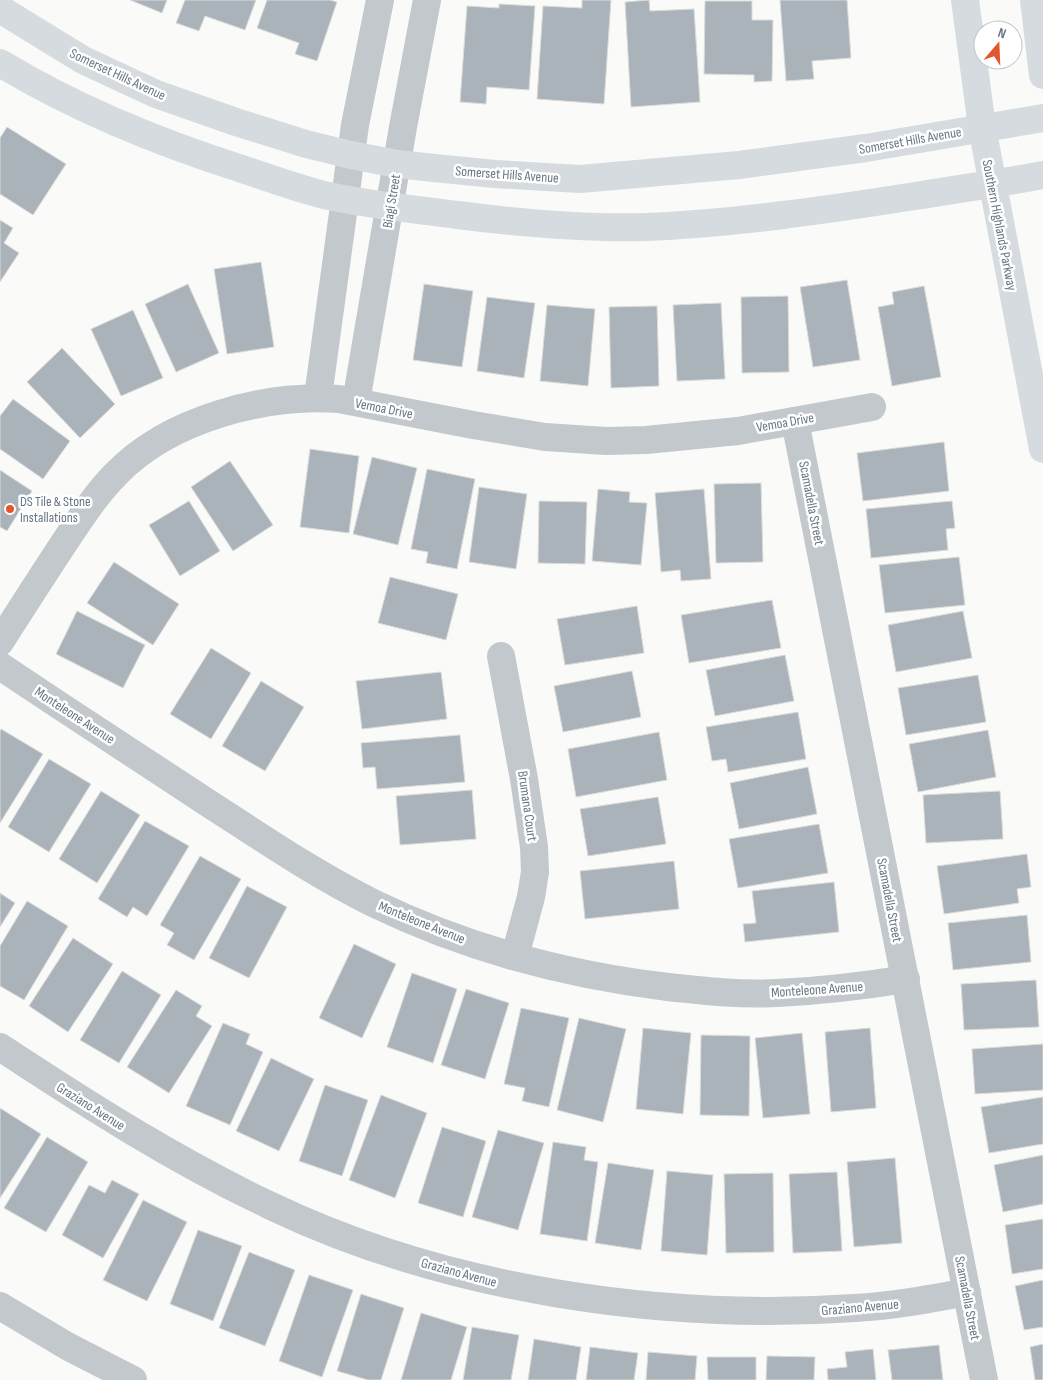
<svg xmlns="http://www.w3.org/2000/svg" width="1043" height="1380" font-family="'Sofia Sans Condensed',sans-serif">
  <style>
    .building { fill: #aab3b9; stroke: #dcdcda }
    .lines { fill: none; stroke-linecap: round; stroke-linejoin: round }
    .minor { stroke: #c3c8cc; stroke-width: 28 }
    .major { stroke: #d6dbdf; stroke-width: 28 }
    .poi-dot { fill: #e4572e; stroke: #fff; stroke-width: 2 }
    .labels { text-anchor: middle; stroke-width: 5; stroke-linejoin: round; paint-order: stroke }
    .street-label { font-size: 14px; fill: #657683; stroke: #fff }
    .poi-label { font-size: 14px; fill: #657683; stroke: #fff; text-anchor: start }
  </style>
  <rect width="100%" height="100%" fill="#fafaf8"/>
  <g class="building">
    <polygon points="130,0 167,0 162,13"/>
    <polygon points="185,0 256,0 245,30 205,16 199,31 176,23"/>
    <polygon points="267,0 330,0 337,2 317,61 295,54 299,43 257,28"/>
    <polygon points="582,0 611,0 604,104 537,99 543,6 582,8"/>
    <polygon points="649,0 650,11 694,9 700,102 631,107 625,2"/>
    <polygon points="780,0 847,0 851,58 812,61 814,79 786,81"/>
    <polygon points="705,1 752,1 752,20 773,20 772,81 754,82 754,75 704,74"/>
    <polygon points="499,4 535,6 529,90 487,87 486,104 460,102 467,6 499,8"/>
    <polygon points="7,127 66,164 33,215 0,194 0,138"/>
    <polygon points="0,220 13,228 4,243 19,253 0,282"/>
    <polygon points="261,262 274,347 227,354 214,269"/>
    <polygon points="847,280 860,360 813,367 800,287"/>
    <polygon points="188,284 219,353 176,372 145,304"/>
    <polygon points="424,284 473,291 462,367 413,360"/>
    <polygon points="924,286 941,377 892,386 878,307 894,304 892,292"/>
    <polygon points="788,296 789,372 742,373 741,297"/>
    <polygon points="487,297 535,303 524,378 477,371"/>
    <polygon points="721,303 725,379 677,381 673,305"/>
    <polygon points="547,305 595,309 588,386 540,381"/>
    <polygon points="657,306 659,386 611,388 609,307"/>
    <polygon points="133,310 163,378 121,396 91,329"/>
    <polygon points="62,348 115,404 80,438 27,382"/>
    <polygon points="13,399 70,441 43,479 0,449 0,416"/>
    <polygon points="944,442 949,491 863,501 857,453"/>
    <polygon points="310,449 359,456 349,533 300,527"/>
    <polygon points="372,457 417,468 398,545 353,534"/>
    <polygon points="230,461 273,525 233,551 191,487"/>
    <polygon points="427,469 475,479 457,569 426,563 428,552 411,549"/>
    <polygon points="0,470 32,491 7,531 0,527"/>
    <polygon points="761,483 763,562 716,563 714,484"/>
    <polygon points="479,487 527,494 516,569 469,562"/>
    <polygon points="598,489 630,492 629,502 647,503 641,565 592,561"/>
    <polygon points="704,489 711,579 681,581 680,570 661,572 655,493"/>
    <polygon points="189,501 220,551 180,576 149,525"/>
    <polygon points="539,501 587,502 585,564 538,563"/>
    <polygon points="952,501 955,528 946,529 948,550 871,558 866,509"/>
    <polygon points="959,557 965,605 885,613 879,565"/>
    <polygon points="114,562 179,604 153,645 87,603"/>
    <polygon points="390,577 458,594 446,640 378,623"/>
    <polygon points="772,600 781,648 689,663 681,615"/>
    <polygon points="637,606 644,653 565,665 557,619"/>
    <polygon points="77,611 145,645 123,688 56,654"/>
    <polygon points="963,611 972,658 896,672 888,625"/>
    <polygon points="211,648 251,673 211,739 170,714"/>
    <polygon points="785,655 794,701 715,716 706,670"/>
    <polygon points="632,671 641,717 563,732 554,686"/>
    <polygon points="441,672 447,719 362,729 356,681"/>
    <polygon points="978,675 986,722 906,735 898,688"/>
    <polygon points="261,681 304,707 265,771 222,746"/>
    <polygon points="798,712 806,759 728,772 726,759 712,761 706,727"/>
    <polygon points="1,729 43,754 0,823 0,731"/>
    <polygon points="988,730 996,777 918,792 909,744"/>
    <polygon points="659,732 667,780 576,797 568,749"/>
    <polygon points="460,735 465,782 377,789 375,767 363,768 361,743"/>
    <polygon points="49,759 91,784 49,852 8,827"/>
    <polygon points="808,767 817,814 739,829 730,783"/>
    <polygon points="472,790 476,839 400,845 396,796"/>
    <polygon points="101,791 140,815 97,883 59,859"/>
    <polygon points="1000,791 1003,839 926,843 923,795"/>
    <polygon points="658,797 666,844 588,856 580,809"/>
    <polygon points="145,821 189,846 147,916 133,907 127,917 98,899"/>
    <polygon points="819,824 828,873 738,888 729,839"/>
    <polygon points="1027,854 1031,887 1017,889 1019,903 944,914 937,866"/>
    <polygon points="200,856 241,879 194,960 167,945 174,933 160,925"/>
    <polygon points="674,861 679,909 585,919 580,871"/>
    <polygon points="834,882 839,932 745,942 743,924 756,923 752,891"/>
    <polygon points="247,886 287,907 249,978 209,958"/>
    <polygon points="0,893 15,903 0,927"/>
    <polygon points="27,901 68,926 24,1000 0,986 0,946"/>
    <polygon points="1027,915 1031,962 953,970 948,923"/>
    <polygon points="73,938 113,964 68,1032 29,1006"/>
    <polygon points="354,944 396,964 362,1038 319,1018"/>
    <polygon points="122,971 161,995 119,1063 80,1040"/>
    <polygon points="412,973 457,989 433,1063 387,1047"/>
    <polygon points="1036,980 1039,1027 964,1030 961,984"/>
    <polygon points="466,989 509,1003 485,1079 441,1065"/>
    <polygon points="176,990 202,1006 196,1016 212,1026 169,1093 127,1067"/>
    <polygon points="521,1008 569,1018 549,1107 522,1101 525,1088 504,1084"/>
    <polygon points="579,1018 626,1029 603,1122 557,1110"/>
    <polygon points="223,1023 250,1034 246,1044 263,1052 230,1125 186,1106"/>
    <polygon points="643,1028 691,1033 683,1114 636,1109"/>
    <polygon points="870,1028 876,1108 831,1112 825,1032"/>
    <polygon points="802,1033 810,1114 763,1118 755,1038"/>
    <polygon points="701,1035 750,1036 749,1116 700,1115"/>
    <polygon points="1043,1044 1043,1090 975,1094 972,1049"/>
    <polygon points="271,1058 314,1079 279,1151 236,1131"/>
    <polygon points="325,1085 368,1100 342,1176 299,1161"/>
    <polygon points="381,1095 427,1113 395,1198 349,1180"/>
    <polygon points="1043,1097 1043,1144 989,1153 981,1107"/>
    <polygon points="0,1108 41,1134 0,1198"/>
    <polygon points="442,1127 486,1141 463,1217 418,1203"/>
    <polygon points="498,1130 544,1143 518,1230 472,1217"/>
    <polygon points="47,1137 88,1162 46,1232 4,1208"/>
    <polygon points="553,1142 586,1147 584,1160 598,1162 587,1241 540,1234"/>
    <polygon points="1043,1155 1043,1204 1003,1212 994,1165"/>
    <polygon points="895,1158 902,1243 854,1247 847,1162"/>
    <polygon points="608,1163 654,1170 641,1250 595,1243"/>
    <polygon points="667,1171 713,1175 707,1255 661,1251"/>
    <polygon points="837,1172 842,1251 793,1253 789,1174"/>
    <polygon points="773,1173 774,1252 726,1253 724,1174"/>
    <polygon points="112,1180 139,1194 103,1258 62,1235 89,1185 105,1193"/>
    <polygon points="143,1200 187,1222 147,1301 103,1280"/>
    <polygon points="1043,1219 1043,1269 1012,1274 1005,1225"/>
    <polygon points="198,1230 242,1246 213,1321 170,1304"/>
    <polygon points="249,1252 295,1270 265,1346 219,1328"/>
    <polygon points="309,1275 353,1290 322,1377 279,1361"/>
    <polygon points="1043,1280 1043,1327 1024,1330 1015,1286"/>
    <polygon points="361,1294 404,1308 381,1380 368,1380 337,1371"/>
    <polygon points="421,1313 467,1327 451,1380 401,1380"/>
    <polygon points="472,1327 519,1335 511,1380 463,1380"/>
    <polygon points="534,1339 581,1347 576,1380 528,1380"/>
    <polygon points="1043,1344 1043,1380 1035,1380 1030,1347"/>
    <polygon points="939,1345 943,1380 892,1380 888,1350"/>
    <polygon points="590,1347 638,1353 634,1380 586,1380"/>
    <polygon points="873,1349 876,1380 828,1380 827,1369 847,1367 845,1352"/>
    <polygon points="648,1352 697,1356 695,1380 646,1380"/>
    <polygon points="767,1356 815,1357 814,1380 766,1380"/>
    <polygon points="707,1357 756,1357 756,1380 708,1380"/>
  </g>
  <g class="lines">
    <g class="minor">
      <polyline points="318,397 355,125 380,0"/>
      <polyline points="356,402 403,127 427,0"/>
      <polyline points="795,421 984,1380"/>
      <path d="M0,642C23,606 46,570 70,534C84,513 98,492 116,474C169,419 264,394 339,399L473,425L545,437L606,441L646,440L738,431L872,407"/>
      <polyline points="501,656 524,779 534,847 535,872 531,897 515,956"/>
      <path d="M0,666C69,712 138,757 208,803C262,838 315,874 373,903C466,948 567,975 668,987C704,991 741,995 777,993C821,991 863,986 906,979"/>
      <path d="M0,1047C88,1105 176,1161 271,1206C447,1290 662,1321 855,1308C893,1306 930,1299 967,1292"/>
      <polyline points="0,1306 67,1346 133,1380"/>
    </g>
    <g class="major">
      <polyline points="965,0 982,127 1043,449"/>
      <polyline points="1034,0 1043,75"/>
      <polyline points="0,9 83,60 156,94 236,122 306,144 351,155 397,164 434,168 495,174 580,179 739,165 866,148 1043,118"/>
      <path d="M0,63C76,109 157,142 242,169C269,178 296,188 324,195C368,205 413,209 458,215C520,223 583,229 647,227C737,223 826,210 915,196C958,189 1000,183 1043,175"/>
    </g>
  </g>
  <circle class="poi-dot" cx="10" cy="509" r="5"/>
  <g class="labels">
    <g class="street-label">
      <text transform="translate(118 74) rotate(25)" y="5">Somerset Hills Avenue</text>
      <text transform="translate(910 140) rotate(-10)" y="5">Somerset Hills Avenue</text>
      <text transform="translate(507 174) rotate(4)" y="5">Somerset Hills Avenue</text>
      <text transform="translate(391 201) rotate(-81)" y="5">Biagi Street</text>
      <text transform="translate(1000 225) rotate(79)" y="5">Southern Highlands Parkway</text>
      <text transform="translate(384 408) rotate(11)" y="5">Vemoa Drive</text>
      <text transform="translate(785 422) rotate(-10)" y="5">Vemoa Drive</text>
      <text transform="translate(812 503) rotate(79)" y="5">Scamadella Street</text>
      <text transform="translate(75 715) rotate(33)" y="5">Monteleone Avenue</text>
      <text transform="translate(528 806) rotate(82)" y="5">Brumana Court</text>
      <text transform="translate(890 900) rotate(79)" y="5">Scamadella Street</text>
      <text transform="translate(422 922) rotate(22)" y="5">Monteleone Avenue</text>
      <text transform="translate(817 989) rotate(-4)" y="5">Monteleone Avenue</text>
      <text transform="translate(91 1106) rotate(32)" y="5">Graziano Avenue</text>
      <text transform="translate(459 1272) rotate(15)" y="5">Graziano Avenue</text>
      <text transform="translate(968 1298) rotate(79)" y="5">Scamadella Street</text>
      <text transform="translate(860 1307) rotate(-5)" y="5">Graziano Avenue</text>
    </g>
    <g class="poi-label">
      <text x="20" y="506">DS Tile &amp; Stone<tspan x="20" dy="16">Installations</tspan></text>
    </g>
  </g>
  <g transform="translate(998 45) rotate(19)"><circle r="24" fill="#ffffff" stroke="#c1c8cd"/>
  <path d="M0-4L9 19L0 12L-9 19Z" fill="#e4572e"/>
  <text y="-8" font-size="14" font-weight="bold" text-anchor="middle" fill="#657683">N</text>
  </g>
</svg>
